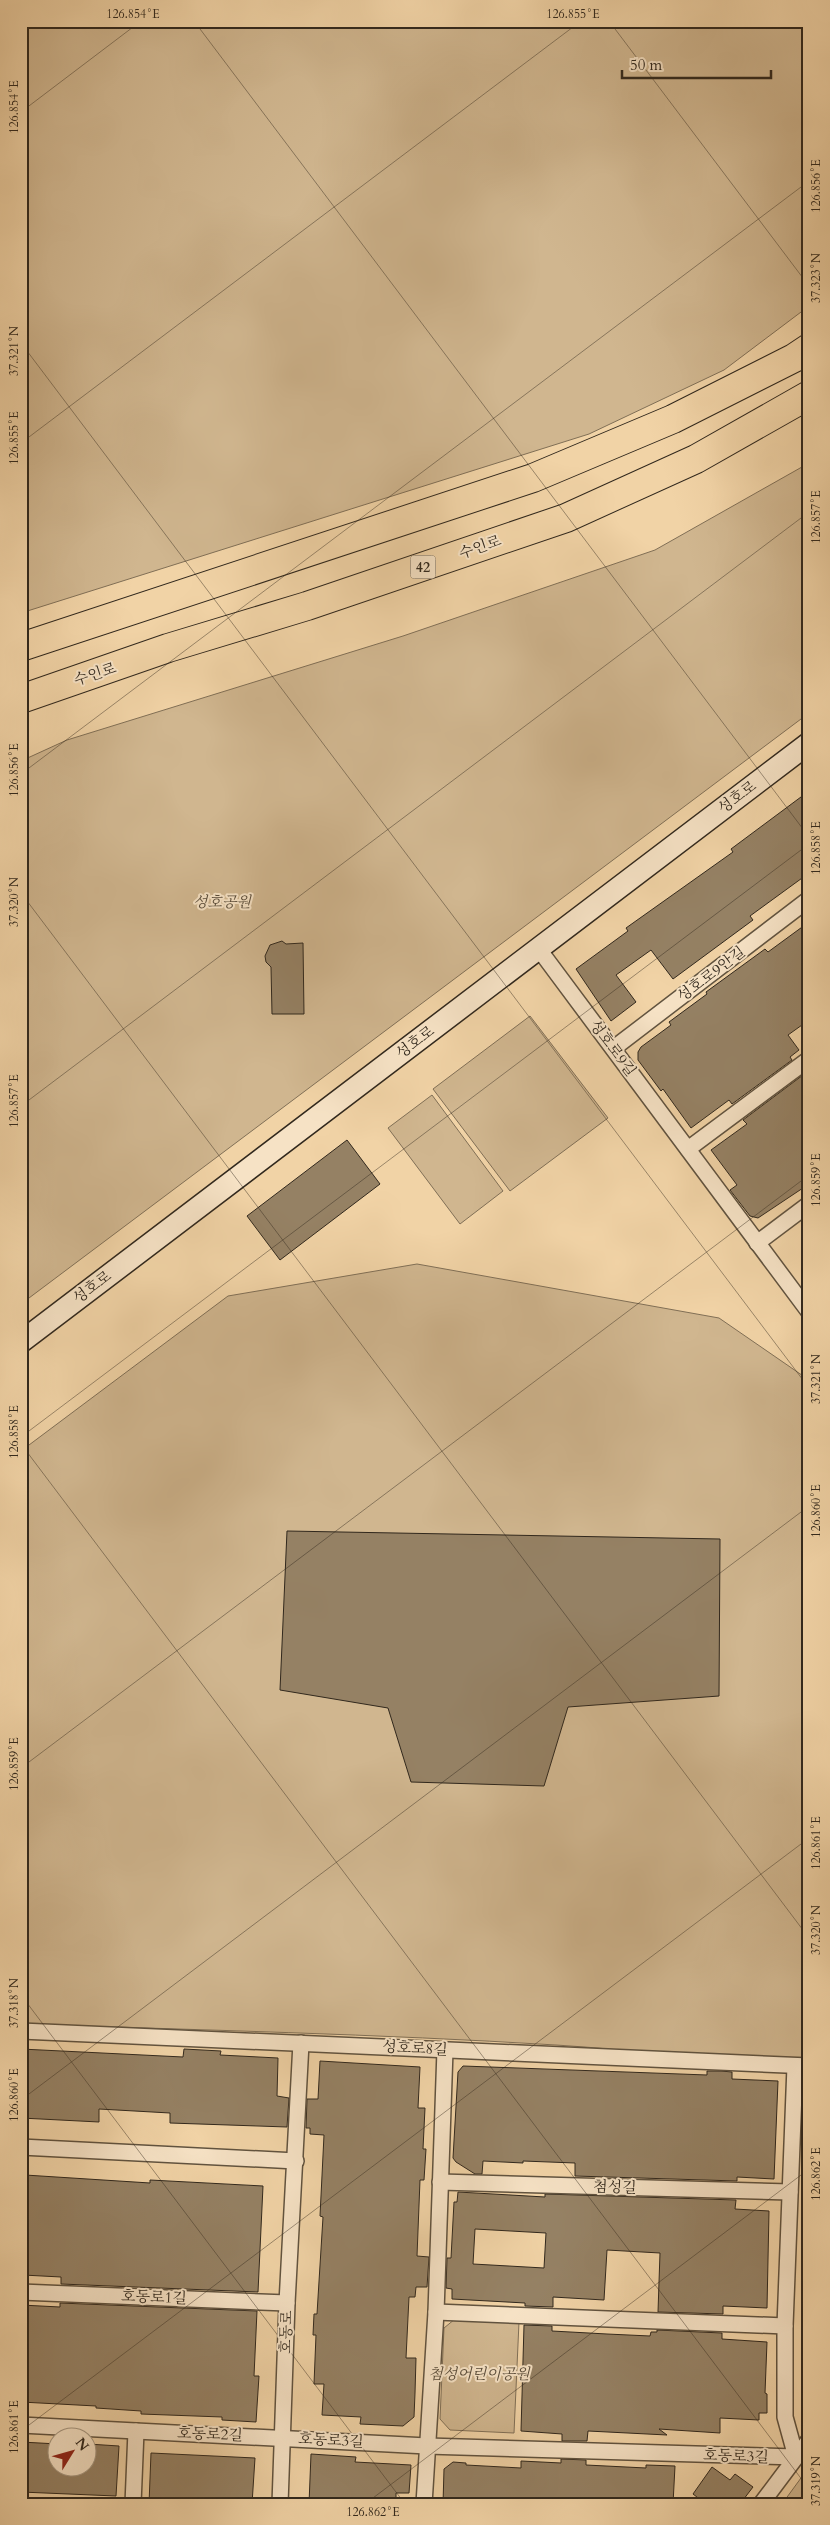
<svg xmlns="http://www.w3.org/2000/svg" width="830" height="2525" font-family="Cardo,'Noto Serif KR',serif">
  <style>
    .green { fill: #d0b68f; stroke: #806f56 }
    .building { fill: #958164; stroke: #31281d; fill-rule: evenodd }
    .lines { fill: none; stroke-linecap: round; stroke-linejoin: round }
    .street-casing { stroke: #61533f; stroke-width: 18 }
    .secondary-casing { stroke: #31281d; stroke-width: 24 }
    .highway-casing { stroke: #31281d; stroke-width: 30 }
    .street { stroke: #f6e2c5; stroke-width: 15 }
    .secondary { stroke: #f6e2c5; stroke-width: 21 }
    .highway { stroke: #f1d3a6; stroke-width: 28 }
    .ticks { fill: none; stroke: #31281d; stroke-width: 1; stroke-opacity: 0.45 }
    .labels { text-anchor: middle; stroke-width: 4; stroke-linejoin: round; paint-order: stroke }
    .shield { fill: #f6e2c5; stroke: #6c604f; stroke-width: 1 }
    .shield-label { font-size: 14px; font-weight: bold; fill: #31281d }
    .street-label { font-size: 15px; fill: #31281d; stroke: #f6e2c5 }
    .park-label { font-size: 15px; font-style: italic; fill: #594c3a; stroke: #f6e2c5 }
    .neatline { fill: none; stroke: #31281d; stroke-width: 2 }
    .ticks-label { font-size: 12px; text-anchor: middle; fill: #31281d }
  </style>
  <rect width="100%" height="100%" fill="#f1d3a6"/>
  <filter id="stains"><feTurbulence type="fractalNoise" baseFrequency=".004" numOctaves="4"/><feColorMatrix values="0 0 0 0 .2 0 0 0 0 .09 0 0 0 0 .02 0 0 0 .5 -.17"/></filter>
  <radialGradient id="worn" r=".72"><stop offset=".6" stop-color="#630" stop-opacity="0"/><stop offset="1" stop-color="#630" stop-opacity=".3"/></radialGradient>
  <g class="green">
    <polygon points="21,21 809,21 809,306 724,370 589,434 21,613"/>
    <polygon points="809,463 809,713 21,1304 21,761 67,740 403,636 655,550"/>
    <polygon points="530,1016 608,1118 510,1191 433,1089"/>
    <polygon points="432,1095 503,1191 460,1224 388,1128"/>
    <path d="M417,1264L719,1318L809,1380V2064C724,2063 640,2050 556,2045C378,2034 200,2030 21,2024V1451L228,1296Z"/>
    <polygon points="455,2319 519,2322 514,2433 450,2430 440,2419 444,2328"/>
    <polygon points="809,2467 809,2504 782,2504"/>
  </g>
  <g class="building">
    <polygon points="809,791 809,873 750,916 753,920 673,979 651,950 616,975 636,1002 611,1021 576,969 628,931 626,928 733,852 731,849"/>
    <polygon points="809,922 809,1020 788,1035 799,1050 790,1057 792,1060 732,1104 729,1100 691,1128 663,1089 661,1091 638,1060 638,1052 641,1047 671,1025 669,1022 707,994 706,992 765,949 768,952"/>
    <polygon points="282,941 286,944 303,943 304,1014 272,1014 271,967 266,962 265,956 270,945"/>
    <polygon points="803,1075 809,1083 809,1184 758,1218 750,1216 730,1190 737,1185 711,1150 747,1124 743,1120"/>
    <polygon points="347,1140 380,1184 280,1260 247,1216"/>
    <polygon points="287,1531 720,1539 719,1696 568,1707 544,1786 411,1782 388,1708 280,1690"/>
    <polygon points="21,2049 183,2057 184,2049 221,2051 220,2055 278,2058 277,2096 289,2098 287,2127 170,2123 170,2113 99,2109 99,2122 21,2118"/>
    <polygon points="320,2061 420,2067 418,2108 425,2108 423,2149 426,2149 424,2180 420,2180 417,2256 429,2257 427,2287 416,2287 415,2297 409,2297 406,2358 416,2358 415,2393 414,2417 403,2426 360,2424 361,2417 322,2415 324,2384 314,2384 316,2335 313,2335 314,2314 317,2314 323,2217 320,2216 324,2135 310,2134 310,2128 306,2128 307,2099 318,2099"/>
    <polygon points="463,2066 707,2075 707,2071 721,2071 732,2072 732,2079 778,2081 774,2179 737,2177 737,2181 575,2176 575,2163 523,2161 523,2163 483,2161 482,2174 475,2174 456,2162 453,2158 458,2072"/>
    <polygon points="25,2175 150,2183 150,2180 263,2186 258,2292 61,2284 61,2277 23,2275"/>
    <path d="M458,2192L545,2197V2194L736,2200L735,2209L769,2211L767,2308L723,2306V2314L658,2312L660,2253L607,2250L604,2300L553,2297V2307L525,2306V2303L452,2299V2289L446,2288L447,2258H451L454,2202H457ZM475,2229L546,2233L544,2268L473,2264Z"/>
    <polygon points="60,2303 257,2311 254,2376 259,2376 256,2422 222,2420 222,2417 141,2414 141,2411 96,2408 96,2406 21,2402 21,2305 60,2307"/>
    <polygon points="524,2325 552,2326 552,2331 607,2334 650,2336 651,2332 657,2332 657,2330 722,2333 722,2339 767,2342 765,2393 767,2394 767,2413 759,2413 759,2420 720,2418 720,2433 659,2429 667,2435 588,2431 587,2441 562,2441 562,2434 521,2431"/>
    <polygon points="21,2442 58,2444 58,2468 88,2468 88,2444 119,2446 116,2496 21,2492"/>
    <polygon points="151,2453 255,2458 252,2504 149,2504"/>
    <polygon points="311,2454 356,2457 355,2462 411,2465 409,2493 396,2493 396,2504 309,2504"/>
    <polygon points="561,2459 586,2460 586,2465 646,2468 646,2465 675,2466 673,2504 443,2504 444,2469 453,2462 466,2463 466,2465 521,2468 521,2461 561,2463"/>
    <polygon points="712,2467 730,2480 735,2474 753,2487 740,2504 706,2504 693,2494"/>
  </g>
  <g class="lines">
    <defs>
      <g id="street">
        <polyline points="538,948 809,1312"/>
        <polyline points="614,1048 809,899"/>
        <polyline points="688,1149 809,1059"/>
        <polyline points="757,1243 809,1204"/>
        <polyline points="21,2031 809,2066"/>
        <polyline points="21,2147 296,2161"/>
        <polyline points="440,2182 790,2192"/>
        <polyline points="21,2292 287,2303"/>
        <polyline points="436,2312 785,2326"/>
        <polyline points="21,2425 427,2446 796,2457 785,2417 785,2326 795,2066"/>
        <polyline points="133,2504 136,2431"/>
        <polyline points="280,2504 287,2303 301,2043"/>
        <polyline points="424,2504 436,2312 445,2050"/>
        <polyline points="761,2504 809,2440"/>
      </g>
      <polyline id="secondary" points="21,1342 809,743"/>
      <g id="highway">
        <polyline points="21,647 533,478 673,419 794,358 809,348"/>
        <polyline points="21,699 168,648 307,606 566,518 696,459 809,395"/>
      </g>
    </defs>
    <use href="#street" class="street-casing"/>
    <use href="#secondary" class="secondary-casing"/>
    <use href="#highway" class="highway-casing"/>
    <use href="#street" class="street"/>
    <use href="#secondary" class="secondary"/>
    <use href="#highway" class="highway"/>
  </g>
  <path class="ticks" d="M194,21L809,837M609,21L809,286M21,112L141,21M21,343L809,1388M21,443L581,21M21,774L809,181M21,893L809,1938M21,1106L809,512M21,1437L809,844M21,1444L809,2489M21,1768L809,1175M21,1995L405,2504M21,2100L809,1506M21,2431L809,1838M365,2504L809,2169M805,2504L809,2501"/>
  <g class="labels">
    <rect class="shield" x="410.5" y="555.5" width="25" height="23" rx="4"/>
    <g class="shield-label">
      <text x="423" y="572">42</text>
    </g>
    <g class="street-label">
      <text transform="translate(480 547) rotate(-19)" y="5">수인로</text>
      <text transform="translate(95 674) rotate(-18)" y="5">수인로</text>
      <text transform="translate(737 797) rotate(-37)" y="5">성호로</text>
      <text transform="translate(711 974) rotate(-37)" y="5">성호로9안길</text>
      <text transform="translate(415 1042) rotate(-37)" y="5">성호로</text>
      <text transform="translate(613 1048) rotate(53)" y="5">성호로9길</text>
      <text transform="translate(92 1287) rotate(-37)" y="5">성호로</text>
      <text transform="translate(415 2048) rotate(3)" y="5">성호로8길</text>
      <text transform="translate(615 2187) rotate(2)" y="5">첨성길</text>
      <text transform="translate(154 2297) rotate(2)" y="5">호동로1길</text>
      <text transform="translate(286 2332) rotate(-88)" y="5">호동로</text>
      <text transform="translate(210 2434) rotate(2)" y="5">호동로2길</text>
      <text transform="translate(331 2440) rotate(3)" y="5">호동로3길</text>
      <text transform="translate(736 2456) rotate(2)" y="5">호동로3길</text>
    </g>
    <g class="park-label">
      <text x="222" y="907">성호공원</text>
      <text x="479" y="2379">첨성어린이공원</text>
    </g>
  </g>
  <rect width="830" height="2525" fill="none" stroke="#f1d3a6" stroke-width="55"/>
  <g transform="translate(72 2452) rotate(53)"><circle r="24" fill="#f6e2c5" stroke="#a79882"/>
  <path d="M0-4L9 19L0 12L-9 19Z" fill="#8f2418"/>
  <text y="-8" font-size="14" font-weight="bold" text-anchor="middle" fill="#31281d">N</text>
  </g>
  <path d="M622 70v8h149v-8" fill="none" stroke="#31281d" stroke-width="2.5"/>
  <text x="630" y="70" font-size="15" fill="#31281d" stroke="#f6e2c5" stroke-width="4" paint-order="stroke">50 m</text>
  <rect x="28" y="28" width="774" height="2470" class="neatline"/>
  <g class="ticks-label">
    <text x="133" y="18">126.854°E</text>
    <text x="573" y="18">126.855°E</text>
    <text transform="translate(14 107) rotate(-90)" y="4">126.854°E</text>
    <text transform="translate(816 186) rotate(-90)" y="4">126.856°E</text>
    <text transform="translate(816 278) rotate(-90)" y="4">37.323°N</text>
    <text transform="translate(14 351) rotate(-90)" y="4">37.321°N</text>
    <text transform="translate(14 438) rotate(-90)" y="4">126.855°E</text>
    <text transform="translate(816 517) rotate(-90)" y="4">126.857°E</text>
    <text transform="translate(14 770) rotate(-90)" y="4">126.856°E</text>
    <text transform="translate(816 848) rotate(-90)" y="4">126.858°E</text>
    <text transform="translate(14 902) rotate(-90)" y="4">37.320°N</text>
    <text transform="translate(14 1101) rotate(-90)" y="4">126.857°E</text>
    <text transform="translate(816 1180) rotate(-90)" y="4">126.859°E</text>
    <text transform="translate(816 1379) rotate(-90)" y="4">37.321°N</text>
    <text transform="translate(14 1432) rotate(-90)" y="4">126.858°E</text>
    <text transform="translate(816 1511) rotate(-90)" y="4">126.860°E</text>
    <text transform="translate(14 1764) rotate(-90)" y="4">126.859°E</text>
    <text transform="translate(816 1843) rotate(-90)" y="4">126.861°E</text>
    <text transform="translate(816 1930) rotate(-90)" y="4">37.320°N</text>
    <text transform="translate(14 2003) rotate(-90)" y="4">37.318°N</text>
    <text transform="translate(14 2095) rotate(-90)" y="4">126.860°E</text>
    <text transform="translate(816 2174) rotate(-90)" y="4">126.862°E</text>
    <text transform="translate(14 2427) rotate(-90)" y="4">126.861°E</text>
    <text transform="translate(816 2481) rotate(-90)" y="4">37.319°N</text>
    <text x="373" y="2516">126.862°E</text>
  </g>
  <rect width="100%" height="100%" filter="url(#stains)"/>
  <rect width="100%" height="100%" fill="url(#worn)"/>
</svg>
